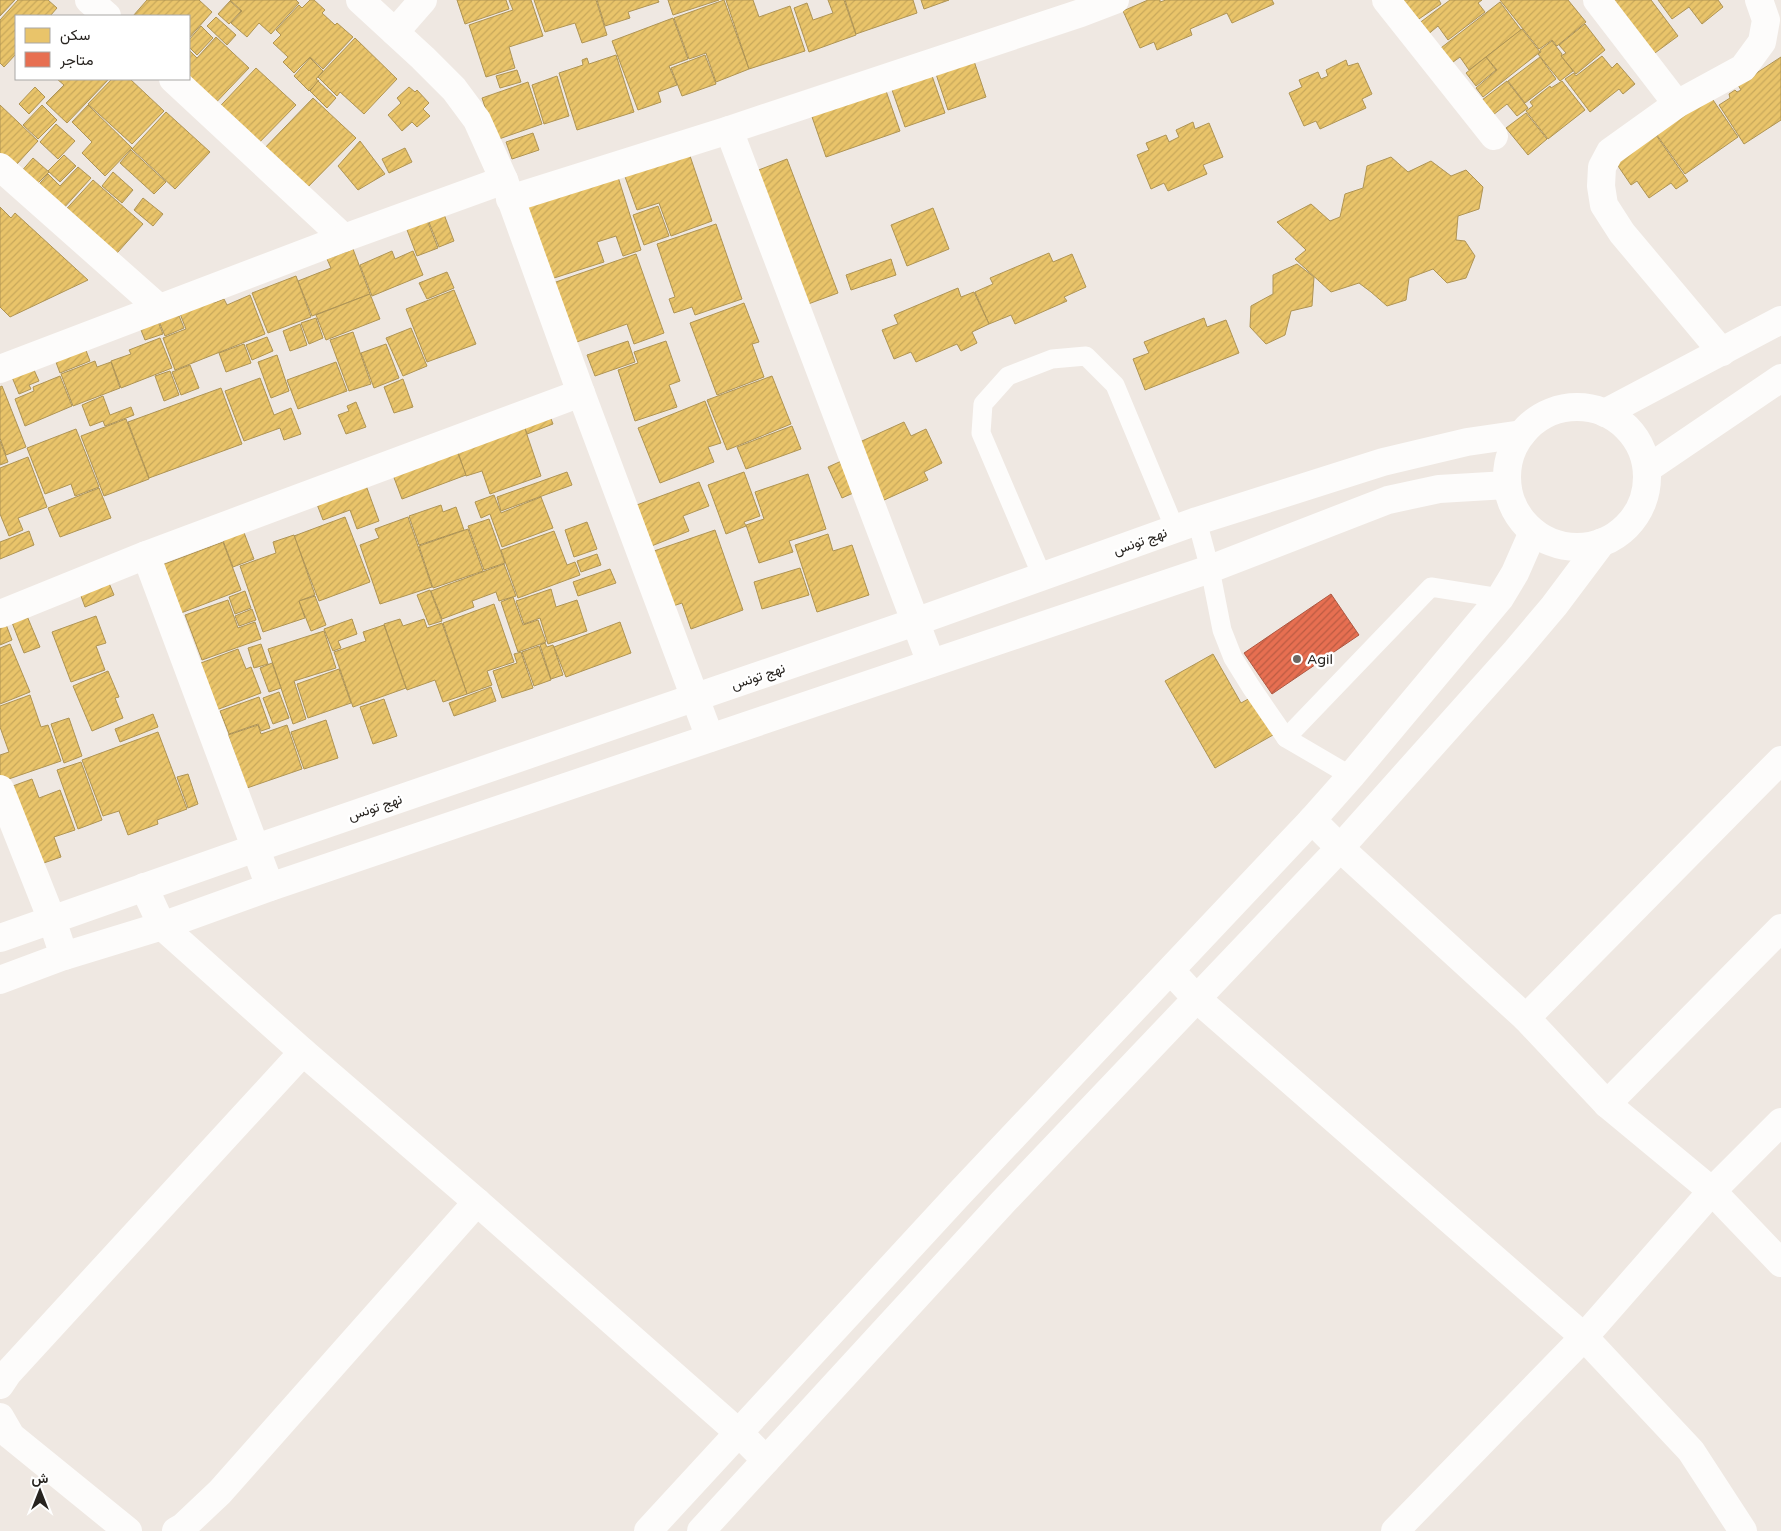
<svg xmlns="http://www.w3.org/2000/svg" width="1781" height="1531" font-family="'Varela Round',Vazirmatn,sans-serif">
  <style>
    .homes { fill: url(#homes-hatch); stroke: #af9454 }
    .shops { fill: url(#shops-hatch); stroke: #ad5842 }
    .lines { fill: none; stroke-linecap: round; stroke-linejoin: round }
    .service { stroke: #fdfcfb; stroke-width: 19 }
    .minor { stroke: #fdfcfb; stroke-width: 28 }
    .tertiary { stroke: #fdfcfb; stroke-width: 28 }
    .secondary { stroke: #fdfcfb; stroke-width: 28 }
    .poi-dot { fill: #6d6863; stroke: #fff; stroke-width: 2 }
    .labels { text-anchor: middle; stroke-width: 5; stroke-linejoin: round; paint-order: stroke }
    .street-label { font-size: 14px; fill: #27231f; stroke: #fff }
    .poi-label { font-size: 14px; fill: #27231f; stroke: #fff; text-anchor: start }
  </style>
  <defs>
    <pattern id="homes-hatch" width="6" height="6" patternUnits="userSpaceOnUse" patternTransform="scale(1.25)"><rect width="6" height="6" fill="#e9c46a"/><path d="M-1 1l2-2M0 6l6-6M5 7l2-2" fill="none" stroke="#c8a85b"/></pattern>
    <pattern id="shops-hatch" width="6" height="6" patternUnits="userSpaceOnUse" patternTransform="scale(1.25)"><rect width="6" height="6" fill="#e76f51"/><path d="M-1 1l2-2M0 6l6-6M5 7l2-2" fill="none" stroke="#bb5b43"/></pattern>
  </defs>
  <rect width="100%" height="100%" fill="#efe8e2"/>
  <g class="homes">
    <polygon points="0,0 15,0 0,16"/>
    <polygon points="18,0 48,0 57,8 50,16 16,16 16,54 4,67 0,63 0,20"/>
    <polygon points="147,0 199,0 212,12 189,38 189,16 133,16"/>
    <polygon points="230,0 296,0 299,3 271,34 259,23 247,37 231,23 242,11"/>
    <polygon points="310,0 314,0 325,10 322,13 335,25 337,23 353,37 323,69 310,57 294,73 283,62 288,57 273,43 281,35 276,30 299,5 302,8"/>
    <polygon points="457,0 506,0 509,9 465,24"/>
    <polygon points="509,0 531,0 543,36 509,47 515,68 486,77 469,25 513,10"/>
    <polygon points="534,0 596,0 607,35 582,43 575,23 545,32"/>
    <polygon points="597,0 658,0 659,2 628,12 630,18 605,26"/>
    <polygon points="668,0 719,0 673,15"/>
    <polygon points="724,0 749,69 716,82 706,53 689,59 674,18"/>
    <polygon points="726,0 753,0 759,17 790,6 805,51 749,69"/>
    <polygon points="828,0 844,0 856,35 809,52 794,8 807,3 813,20 833,13"/>
    <polygon points="845,0 913,0 917,13 856,34"/>
    <polygon points="921,0 949,0 924,9"/>
    <polygon points="1148,0 1160,0 1160,2 1166,0 1272,0 1274,4 1232,23 1227,13 1190,29 1192,35 1157,50 1154,42 1140,48 1123,11"/>
    <polygon points="1393,0 1439,0 1441,4 1410,25"/>
    <polygon points="1450,0 1482,0 1478,3 1485,12 1448,40 1438,26 1426,36 1418,24"/>
    <polygon points="1500,0 1568,0 1586,22 1557,46 1552,40 1539,49"/>
    <polygon points="1611,0 1651,0 1678,36 1640,64"/>
    <polygon points="1658,0 1718,0 1723,7 1702,24 1689,7 1672,19"/>
    <polygon points="230,1 241,11 229,24 218,14"/>
    <polygon points="1500,2 1521,30 1469,70 1460,57 1449,65 1437,51"/>
    <polygon points="216,17 236,35 227,45 207,26"/>
    <polygon points="673,18 688,59 669,66 677,85 658,92 661,102 638,110 612,41"/>
    <polygon points="1585,24 1605,50 1576,74 1561,56 1566,53 1559,45"/>
    <polygon points="201,26 213,38 197,55 189,47 189,40"/>
    <polygon points="1522,29 1540,52 1483,97 1476,88 1497,70 1486,57"/>
    <polygon points="216,37 249,68 206,113 189,79 189,50 197,58"/>
    <polygon points="355,38 397,79 364,114 340,92 337,96 318,77"/>
    <polygon points="1552,41 1562,54 1561,56 1573,71 1560,81 1538,54 1541,52 1540,50"/>
    <polygon points="616,55 634,112 577,130 559,73 583,65 582,60 587,58 589,64"/>
    <polygon points="705,55 716,84 682,96 671,68"/>
    <polygon points="1602,56 1612,68 1617,63 1635,84 1623,94 1619,89 1590,112 1565,79 1574,73 1576,76"/>
    <polygon points="1486,57 1496,70 1476,86 1466,73"/>
    <polygon points="1540,57 1556,79 1525,103 1508,81"/>
    <polygon points="1781,57 1781,120 1744,144 1719,105 1730,98 1729,94 1735,90 1737,92 1741,90 1738,85"/>
    <polygon points="310,58 323,71 316,79 319,81 309,91 294,76"/>
    <polygon points="973,58 986,97 948,110 935,71"/>
    <polygon points="1346,60 1348,66 1358,63 1372,94 1362,99 1366,108 1320,129 1316,121 1304,126 1289,93 1302,87 1299,80 1318,72 1321,79 1328,76 1326,70"/>
    <polygon points="256,68 296,105 248,154 209,118"/>
    <polygon points="517,70 521,82 500,88 496,76"/>
    <polygon points="931,73 945,113 905,127 891,87"/>
    <polygon points="557,76 569,116 544,124 532,85"/>
    <polygon points="57,79 109,79 67,123 46,103 64,85"/>
    <polygon points="112,79 130,79 164,111 132,144 88,104"/>
    <polygon points="318,81 336,98 327,108 310,91"/>
    <polygon points="1507,81 1528,108 1517,116 1507,104 1493,115 1482,100"/>
    <polygon points="1562,81 1585,110 1548,139 1526,111 1533,106 1530,102 1550,86 1551,88"/>
    <polygon points="528,82 542,124 496,140 482,98"/>
    <polygon points="35,87 45,97 29,114 19,104"/>
    <polygon points="409,87 415,92 417,90 429,103 423,109 430,116 417,127 412,122 402,131 388,115 401,103 397,98"/>
    <polygon points="885,88 900,131 826,157 811,114"/>
    <polygon points="1709,94 1738,137 1685,174 1654,131"/>
    <polygon points="313,98 356,138 301,194 259,154"/>
    <polygon points="0,105 38,141 6,176 0,171"/>
    <polygon points="42,105 57,120 38,139 23,125"/>
    <polygon points="88,105 132,148 105,176 82,153 92,142 72,122"/>
    <polygon points="166,112 210,152 175,189 132,149"/>
    <polygon points="1526,113 1547,139 1528,155 1506,128"/>
    <polygon points="1193,122 1195,129 1209,123 1223,157 1203,165 1207,174 1168,191 1164,183 1151,189 1137,155 1149,150 1146,143 1166,135 1169,142 1179,137 1176,130"/>
    <polygon points="56,124 75,141 58,159 40,142"/>
    <polygon points="533,133 539,150 512,159 506,142"/>
    <polygon points="1656,135 1688,181 1676,189 1671,183 1649,198 1637,181 1631,185 1616,163"/>
    <polygon points="360,141 385,174 358,190 338,166"/>
    <polygon points="687,147 712,221 671,236 659,203 637,210 619,160"/>
    <polygon points="405,148 412,162 389,173 382,159"/>
    <polygon points="131,150 166,182 154,194 120,163"/>
    <polygon points="64,155 76,166 60,182 48,171"/>
    <polygon points="1391,157 1408,172 1431,161 1451,176 1466,170 1483,187 1479,209 1458,216 1456,240 1465,241 1475,256 1466,278 1447,283 1433,269 1409,278 1406,300 1387,306 1371,292 1359,283 1331,292 1295,259 1306,250 1277,222 1311,204 1330,221 1340,217 1345,194 1363,188 1367,166"/>
    <polygon points="33,158 49,172 27,194 13,181"/>
    <polygon points="787,159 838,293 800,307 756,171"/>
    <polygon points="78,167 91,178 53,220 28,197 48,174 60,186"/>
    <polygon points="113,172 133,190 122,203 102,186"/>
    <polygon points="618,177 641,250 623,256 616,236 597,242 604,262 551,279 524,196"/>
    <polygon points="93,180 143,224 109,262 59,217"/>
    <polygon points="143,198 163,214 153,226 134,210"/>
    <polygon points="658,206 669,236 644,245 633,215"/>
    <polygon points="0,207 11,218 15,213 88,280 10,317 0,307"/>
    <polygon points="933,208 949,249 907,266 891,225"/>
    <polygon points="442,209 454,241 439,247 426,215"/>
    <polygon points="425,215 438,248 417,256 404,222"/>
    <polygon points="716,224 742,299 695,315 692,307 674,313 669,299 675,297 657,244"/>
    <polygon points="353,249 370,294 312,316 298,281 331,268 327,259"/>
    <polygon points="392,251 395,259 413,251 423,275 372,296 360,265"/>
    <polygon points="1049,253 1053,262 1072,254 1086,287 1064,297 1067,301 1015,324 1011,315 989,324 975,292 993,284 990,278"/>
    <polygon points="636,254 664,333 634,344 627,324 574,343 553,283"/>
    <polygon points="891,259 896,275 851,290 846,275"/>
    <polygon points="1297,264 1314,277 1312,306 1291,311 1285,335 1266,344 1250,327 1251,306 1273,294 1273,275"/>
    <polygon points="447,272 454,288 427,299 419,283"/>
    <polygon points="296,276 311,317 268,333 252,293"/>
    <polygon points="958,288 961,297 974,292 989,324 972,332 977,343 961,351 957,344 916,362 911,352 894,359 882,330 898,324 894,315"/>
    <polygon points="454,290 476,344 427,362 406,309"/>
    <polygon points="210,293 214,303 224,299 227,305 250,295 265,334 175,370 163,338 186,329 177,306"/>
    <polygon points="370,294 380,319 326,340 316,315"/>
    <polygon points="744,303 759,342 752,344 764,377 717,395 690,323"/>
    <polygon points="175,306 184,328 165,336 156,314"/>
    <polygon points="153,309 163,334 145,340 135,315"/>
    <polygon points="316,318 323,338 309,344 301,323"/>
    <polygon points="1204,318 1207,327 1226,320 1239,353 1145,390 1133,359 1149,353 1144,342"/>
    <polygon points="300,324 307,345 290,351 283,331"/>
    <polygon points="411,328 427,366 403,376 386,338"/>
    <polygon points="353,332 371,384 349,391 330,340"/>
    <polygon points="80,335 90,361 60,373 50,346"/>
    <polygon points="267,337 273,351 252,360 246,345"/>
    <polygon points="160,338 172,368 121,388 111,361 131,354 129,350"/>
    <polygon points="628,341 635,362 595,376 587,355"/>
    <polygon points="666,341 680,381 669,385 677,407 635,421 618,370 638,363 634,352"/>
    <polygon points="244,344 251,363 226,372 219,353"/>
    <polygon points="386,344 399,378 374,388 361,353"/>
    <polygon points="277,355 289,391 271,398 258,362"/>
    <polygon points="30,361 39,381 29,385 31,389 19,394 9,370"/>
    <polygon points="95,361 97,367 111,362 120,388 73,406 61,374"/>
    <polygon points="336,362 347,391 298,409 287,380"/>
    <polygon points="190,365 199,388 181,395 172,372"/>
    <polygon points="170,371 179,395 164,401 155,376"/>
    <polygon points="60,376 72,406 25,426 15,399 34,391 33,387"/>
    <polygon points="772,376 791,424 727,450 707,400"/>
    <polygon points="260,378 274,415 291,408 301,434 284,440 280,428 244,441 225,391"/>
    <polygon points="403,379 413,407 394,413 384,387"/>
    <polygon points="2,386 26,447 6,455 0,438 0,387"/>
    <polygon points="221,388 242,444 149,478 128,422"/>
    <polygon points="103,396 110,415 131,407 134,415 105,426 103,421 90,426 82,405"/>
    <polygon points="705,401 721,443 708,447 714,462 660,483 638,428"/>
    <polygon points="356,402 366,427 346,434 338,415 349,411 347,406"/>
    <polygon points="548,411 553,424 527,434 522,420"/>
    <polygon points="520,414 541,476 490,494 482,471 466,476 453,437"/>
    <polygon points="126,419 149,479 104,496 81,436"/>
    <polygon points="904,422 911,436 926,429 942,463 924,472 928,480 882,501 860,490 842,498 828,467 846,459 842,450"/>
    <polygon points="792,426 801,449 746,469 737,447"/>
    <polygon points="76,429 99,487 75,496 71,484 45,494 27,448"/>
    <polygon points="0,441 8,462 0,465"/>
    <polygon points="454,443 466,475 402,499 390,467"/>
    <polygon points="28,457 47,507 18,518 23,530 9,536 0,514 0,468"/>
    <polygon points="567,472 572,485 501,511 497,497"/>
    <polygon points="744,472 760,516 744,522 746,526 726,534 708,485"/>
    <polygon points="808,474 826,529 789,541 793,552 759,563 746,525 764,519 755,492"/>
    <polygon points="364,480 379,521 357,529 350,510 323,520 315,499"/>
    <polygon points="699,482 709,506 683,516 689,531 649,547 634,506"/>
    <polygon points="99,488 111,518 60,537 48,508"/>
    <polygon points="494,495 501,513 541,497 553,528 502,547 490,514 481,518 475,502"/>
    <polygon points="441,505 443,512 456,507 464,530 419,545 409,516"/>
    <polygon points="345,517 370,582 319,601 294,536"/>
    <polygon points="408,517 432,587 380,604 360,545 379,538 375,529"/>
    <polygon points="489,519 505,563 484,570 468,526"/>
    <polygon points="240,522 254,559 233,567 219,530"/>
    <polygon points="587,522 597,549 574,557 565,530"/>
    <polygon points="468,529 483,571 433,588 419,546"/>
    <polygon points="715,530 743,610 691,629 682,603 670,607 651,552"/>
    <polygon points="29,531 34,545 0,559 0,542"/>
    <polygon points="554,531 567,565 575,562 580,575 518,598 501,550"/>
    <polygon points="828,534 833,551 852,545 869,595 817,612 795,545"/>
    <polygon points="294,535 315,595 299,601 305,618 263,632 240,566 276,553 273,542"/>
    <polygon points="223,542 241,590 181,613 162,565"/>
    <polygon points="597,554 601,565 581,572 577,561"/>
    <polygon points="504,564 516,596 499,601 496,592 472,601 474,607 442,619 431,591"/>
    <polygon points="800,568 809,595 762,609 754,582"/>
    <polygon points="610,569 616,583 578,596 573,582"/>
    <polygon points="106,576 114,595 85,607 78,588"/>
    <polygon points="551,589 556,607 577,600 587,631 548,644 540,618 524,624 516,601"/>
    <polygon points="430,590 442,621 429,625 417,595"/>
    <polygon points="245,591 251,608 235,614 229,597"/>
    <polygon points="315,596 326,625 311,631 299,601"/>
    <polygon points="513,597 523,625 538,620 546,642 518,652 501,602"/>
    <polygon points="228,600 238,628 255,622 261,639 202,660 185,615"/>
    <polygon points="22,604 40,647 24,653 7,610"/>
    <polygon points="494,604 514,662 487,671 492,685 467,694 443,623"/>
    <polygon points="0,609 12,640 0,645"/>
    <polygon points="252,609 256,620 239,626 235,616"/>
    <polygon points="96,616 106,643 96,646 105,670 71,682 52,632"/>
    <polygon points="352,619 357,634 338,641 341,648 333,651 324,629"/>
    <polygon points="400,619 403,626 424,619 427,628 442,623 467,694 443,702 435,680 407,690 384,624"/>
    <polygon points="620,622 631,653 566,677 554,647"/>
    <polygon points="384,625 406,688 353,707 334,652 366,641 363,632"/>
    <polygon points="324,631 336,668 294,681 306,719 293,724 268,649"/>
    <polygon points="545,643 547,647 553,645 563,675 551,679 540,645"/>
    <polygon points="10,644 30,692 0,704 0,648"/>
    <polygon points="261,644 268,664 254,668 248,648"/>
    <polygon points="539,646 551,680 534,686 522,652"/>
    <polygon points="238,649 246,669 251,667 261,693 211,712 193,666"/>
    <polygon points="521,652 533,688 502,698 493,671 517,663 514,654"/>
    <polygon points="1213,654 1241,703 1252,697 1273,735 1215,768 1165,681"/>
    <polygon points="272,663 281,688 269,692 260,668"/>
    <polygon points="339,669 351,703 308,718 297,684"/>
    <polygon points="108,671 119,697 115,698 123,718 92,731 73,686"/>
    <polygon points="491,687 496,701 454,716 449,703"/>
    <polygon points="279,692 289,718 273,724 263,698"/>
    <polygon points="30,695 41,727 48,725 61,761 0,782 0,755 9,752 0,727 0,706"/>
    <polygon points="259,697 270,728 261,731 258,724 229,734 220,711"/>
    <polygon points="384,699 397,736 373,744 360,707"/>
    <polygon points="153,714 158,727 120,742 115,729"/>
    <polygon points="69,718 82,756 64,763 51,724"/>
    <polygon points="326,720 338,758 304,769 291,732"/>
    <polygon points="258,725 261,734 287,725 302,769 247,788 228,735"/>
    <polygon points="158,732 187,809 157,820 158,824 128,835 119,811 103,816 82,760"/>
    <polygon points="81,762 102,820 78,829 57,770"/>
    <polygon points="188,774 198,804 188,808 177,777"/>
    <polygon points="32,779 39,798 60,790 75,830 54,837 61,857 38,865 10,787"/>
  </g>
  <polygon class="shops" points="1331,594 1359,635 1272,694 1244,653"/>
  <g class="lines">
    <g class="service">
      <polyline points="1197,521 1210,569 1222,630 1233,658 1251,687 1286,738 1351,776"/>
      <polyline points="1042,576 981,433 983,404 1008,376 1052,359 1086,356 1115,385 1175,529"/>
      <polyline points="1286,738 1431,587 1500,598"/>
    </g>
    <g class="minor">
      <polyline points="89,0 107,16"/>
      <polyline points="1386,0 1494,136"/>
      <polyline points="1597,0 1677,104"/>
      <polyline points="395,32 423,0"/>
      <polyline points="173,79 344,238"/>
      <polyline points="729,130 931,663"/>
      <polyline points="0,167 159,308"/>
      <polyline points="510,199 729,130 1081,13 1115,0"/>
      <polyline points="1722,352 1622,233 1604,205 1601,186 1602,167 1610,152 1677,104 1743,68 1762,42 1766,20 1759,0"/>
      <polyline points="0,369 344,238 504,180"/>
      <polyline points="146,555 270,887"/>
      <polyline points="0,614 146,555 581,393"/>
      <polyline points="0,789 52,920 64,956"/>
      <polyline points="1312,820 1340,848 1526,1018 1607,1104 1712,1191 1781,1263"/>
      <polyline points="144,887 162,926 303,1052 477,1202 739,1433 766,1460"/>
      <polyline points="1171,971 1197,999 1584,1337 1691,1451 1743,1531"/>
      <polyline points="1526,1018 1781,760"/>
      <polyline points="1607,1104 1781,928"/>
      <polyline points="0,1385 8,1373 303,1052"/>
      <polyline points="0,1417 11,1436 128,1531"/>
      <polyline points="176,1531 183,1527 220,1492 477,1202"/>
      <polyline points="1395,1531 1584,1337 1712,1191 1781,1122"/>
    </g>
    <g class="tertiary">
      <polyline points="360,0 423,58 454,89 477,120 504,180 581,393 710,738"/>
      <polyline points="0,938 256,848 915,622 1197,521 1383,462 1467,442 1522,434"/>
      <polyline points="0,980 64,956 162,926 270,887 1210,569 1388,500 1439,489 1507,485"/>
    </g>
    <g class="secondary">
      <circle cx="1577" cy="477" r="70"/>
      <polyline points="1605,413 1781,320"/>
      <polyline points="1647,469 1781,378"/>
      <polyline points="648,1531 958,1195 1312,820 1351,776 1500,598 1515,573 1533,532"/>
      <polyline points="701,1531 1003,1202 1340,848 1516,651 1554,606 1602,542"/>
    </g>
  </g>
  <circle class="poi-dot" cx="1297" cy="659" r="5"/>
  <g class="labels">
    <g class="street-label">
      <text transform="translate(1140 541) rotate(-20)" y="5">نهج تونس</text>
      <text transform="translate(758 676) rotate(-19)" y="5">نهج تونس</text>
      <text transform="translate(375 807) rotate(-19)" y="5">نهج تونس</text>
    </g>
    <g class="poi-label">
      <text x="1307" y="664">Agil</text>
    </g>
  </g>
  <rect x="15" y="15" width="175" height="65" fill="#ffffff" stroke="#a9a7a5"/>
  <rect x="25" y="28" width="25" height="15" fill="#e9c46a" stroke="#a9a7a5"/>
  <text x="60" y="40" font-size="15" fill="#27231f">سكن</text>
  <rect x="25" y="52" width="25" height="15" fill="#e76f51" stroke="#a9a7a5"/>
  <text x="60" y="65" font-size="15" fill="#27231f">متاجر</text>
  <g transform="translate(40 1491)" stroke="#ffffff" stroke-width="4" paint-order="stroke">
  <path d="M0-4L9 19L0 12L-9 19Z" fill="#27231f"/>
  <text y="-8" font-size="14" font-weight="bold" text-anchor="middle" fill="#27231f">ش</text>
  </g>
</svg>
